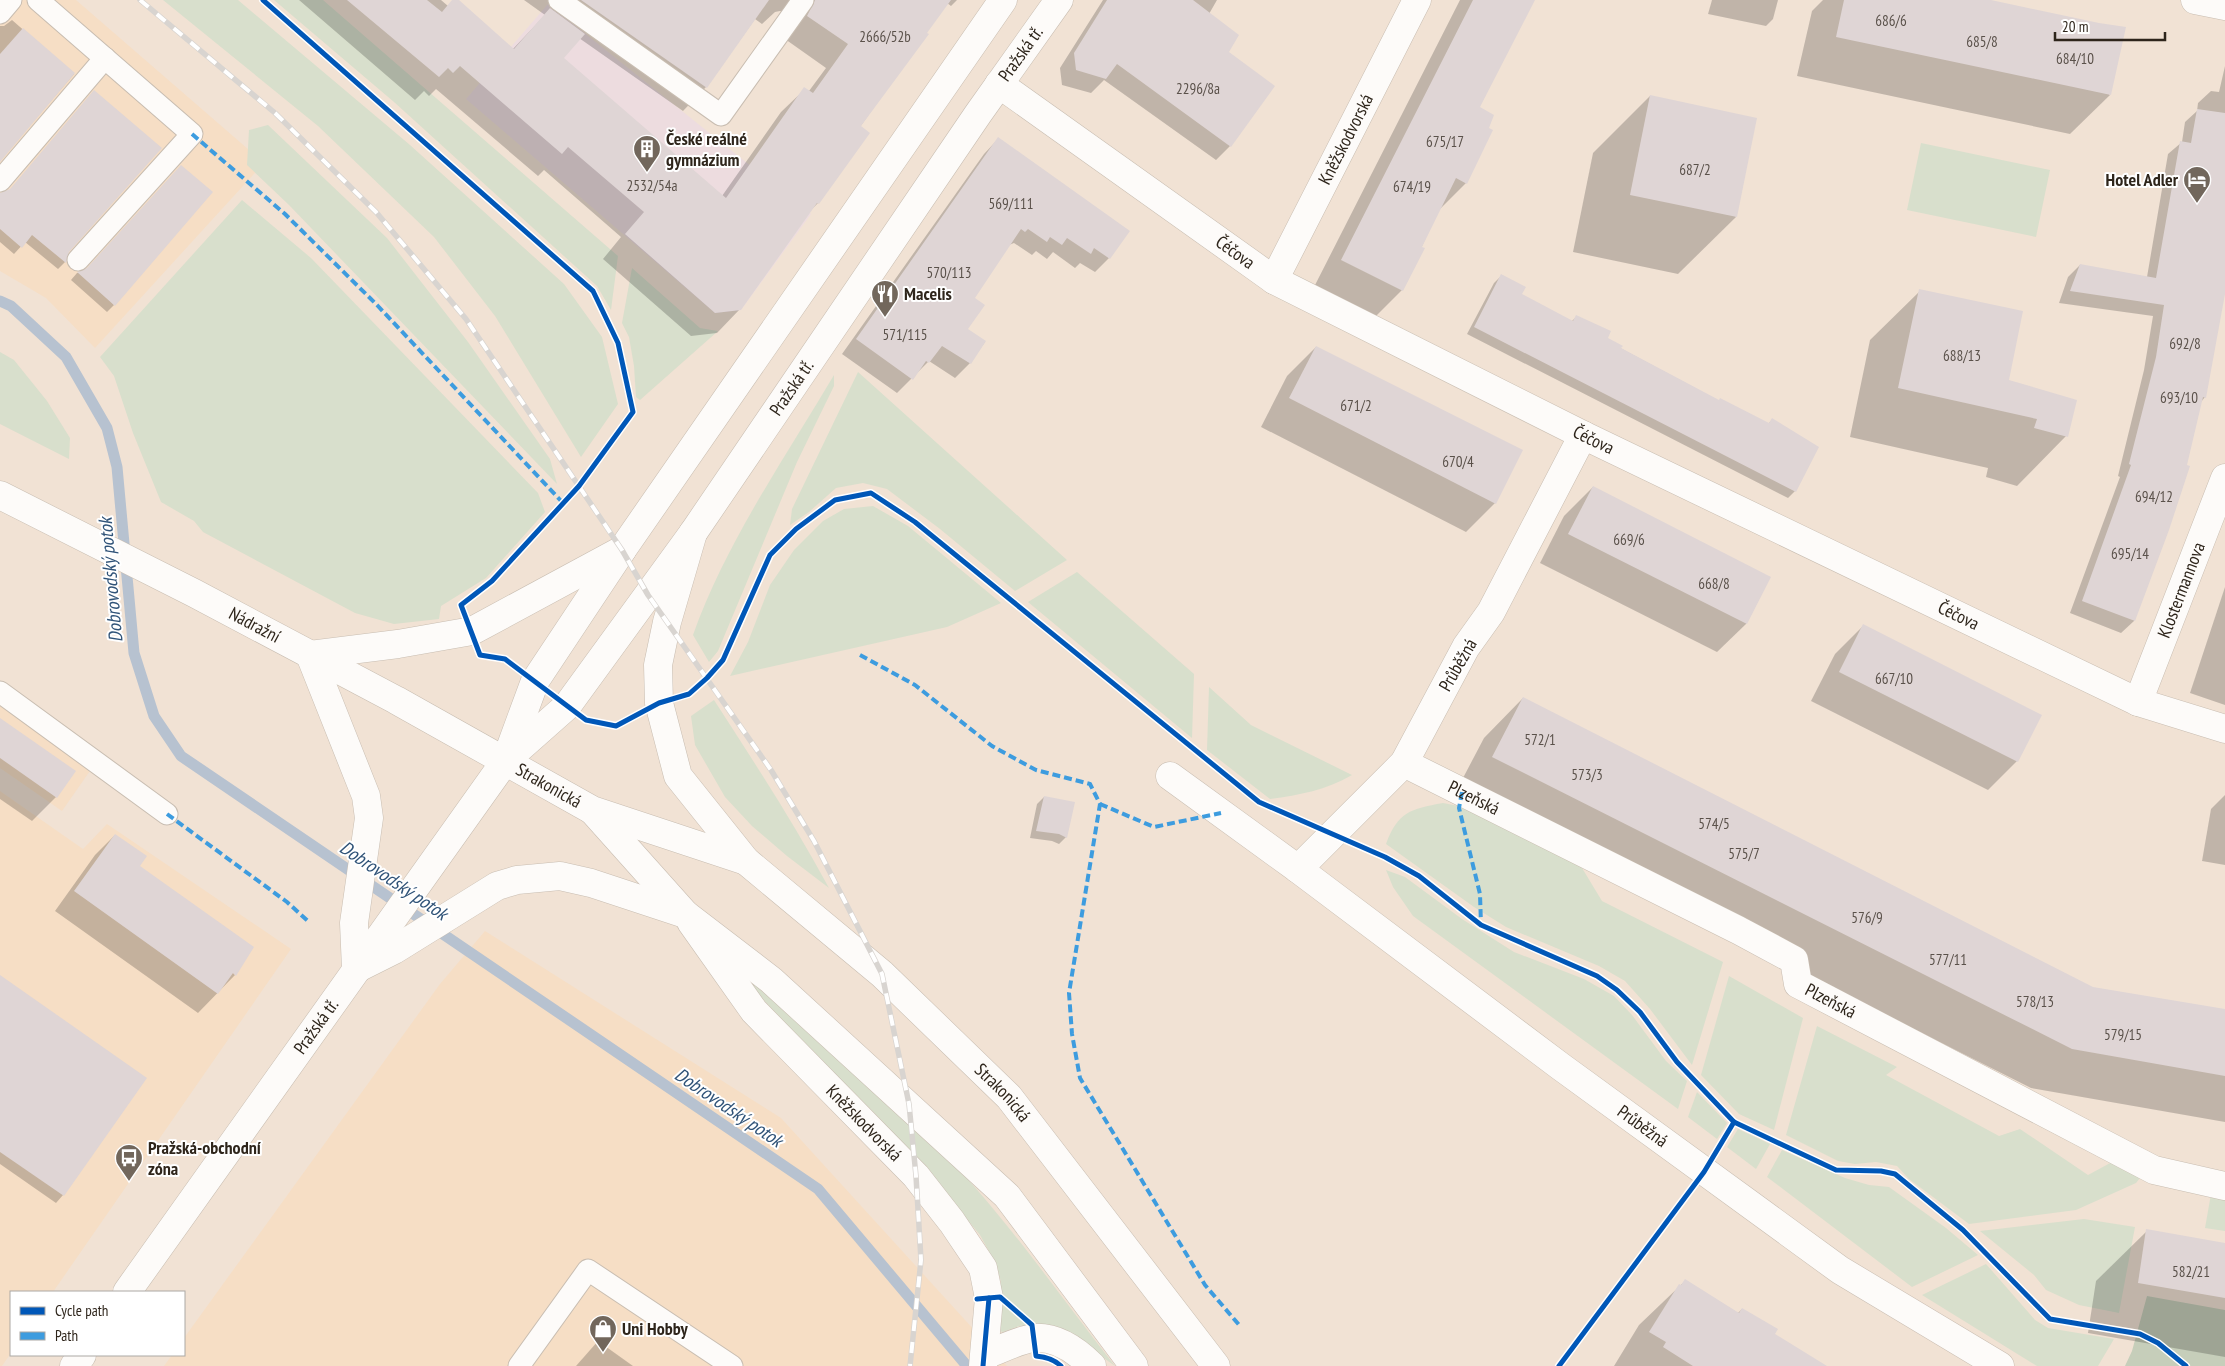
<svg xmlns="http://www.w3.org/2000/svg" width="2225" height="1366" font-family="'PT Sans Narrow',sans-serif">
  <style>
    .built { fill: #f6dec5 }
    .education { fill: #eddcdf }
    .green { fill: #d8dfcc }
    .forest { fill: #c6ceba }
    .shadow { fill: #0003; fill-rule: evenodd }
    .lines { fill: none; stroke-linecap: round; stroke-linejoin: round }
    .stream { stroke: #b7c2d0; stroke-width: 11 }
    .building { fill: #dfd5d5 }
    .service-casing { stroke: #c8bdb1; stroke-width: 23 }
    .minor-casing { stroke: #c8bdb1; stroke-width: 29 }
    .tertiary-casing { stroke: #c8bdb1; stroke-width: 29 }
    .secondary-casing { stroke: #c8bdb1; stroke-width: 29 }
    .primary-casing { stroke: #c8bdb1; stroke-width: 29 }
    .service { stroke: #fdfbf9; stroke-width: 21 }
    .minor { stroke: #fdfbf9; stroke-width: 28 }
    .tertiary { stroke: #fdfbf9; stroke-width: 28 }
    .secondary { stroke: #fdfbf9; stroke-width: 28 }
    .primary { stroke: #fdfbf9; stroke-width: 28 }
    .rail-casing { stroke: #d8d4d0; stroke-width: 5.5 }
    .rail { stroke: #fff; stroke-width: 4; stroke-dasharray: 11; stroke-linecap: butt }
    .quiet { stroke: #3d9cdf; stroke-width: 4; stroke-dasharray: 8 4; stroke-linecap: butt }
    .cycleway-casing { stroke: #fff; stroke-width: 8 }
    .cycleway { stroke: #0057b8; stroke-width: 5 }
    .labels { text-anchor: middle; stroke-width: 4; stroke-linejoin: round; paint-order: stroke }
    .number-label { font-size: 15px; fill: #5a514a }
    .street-label { font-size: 18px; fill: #2e251b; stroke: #fff }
    .poi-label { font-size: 18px; font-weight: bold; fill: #2e251b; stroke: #fff; text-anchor: start }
    .water-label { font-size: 19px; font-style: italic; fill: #305378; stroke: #fff }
  </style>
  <rect width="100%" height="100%" fill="#f1e2d4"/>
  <g class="built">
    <polygon points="0,0 76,0 264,163 95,348 46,298 0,271"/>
    <polygon points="0,704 92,768 62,811 0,768"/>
    <polygon points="0,791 83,849 107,824 291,949 53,1292 11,1292 11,1353 2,1366 0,1366"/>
    <polygon points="485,931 781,1118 1007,1366 164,1366 172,1355 184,1355 184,1338 440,984"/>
  </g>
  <polygon class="education" points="548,4 811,214 741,310 715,313 466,99"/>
  <g class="green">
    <polygon points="163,0 238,0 410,145 564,284 602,337 618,404 581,457 495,316 434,237 318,126"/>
    <polygon points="274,0 323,0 618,256 611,310 597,286 394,102"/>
    <polygon points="268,125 387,238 468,342 550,459 557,484 289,205 247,165 249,130"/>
    <polygon points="1921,143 2050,170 2036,237 1907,210"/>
    <polygon points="242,200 311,258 538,493 545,512 486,578 441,606 439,619 394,624 355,613 203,532 194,521 161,502 133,433 114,376 100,357"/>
    <polygon points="632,268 700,328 718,331 640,400 636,397 634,366 629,337 622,323"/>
    <polygon points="0,352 14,360 47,401 70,438 69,459 0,424"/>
    <polygon points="858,372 1067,560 1015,591 940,529 887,489 863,483 836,488 809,512 790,525 792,509"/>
    <path d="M834,375V386L797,462L718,651L709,662L693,635C725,544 785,458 834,375Z"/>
    <polygon points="873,506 908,526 1001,603 947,627 730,676 748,642 770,585 794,550 823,521 844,509"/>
    <polygon points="1077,572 1194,674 1192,738 1028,602"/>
    <path d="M1209,687L1251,725L1352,775C1326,790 1300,795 1270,799L1207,750Z"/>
    <path d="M714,700C754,762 794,823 829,888L787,856L752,826L725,797L695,745L691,716Z"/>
    <path d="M1443,803L1469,808L1579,863L1602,901L1723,962L1692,1065L1650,1009L1625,981L1599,966L1506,927L1474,907L1386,844C1398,812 1410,809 1443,803Z"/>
    <polygon points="1386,870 1405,877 1462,919 1514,952 1584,979 1614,996 1632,1015 1666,1061 1687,1081 1678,1109 1413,916 1393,887"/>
    <polygon points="1729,976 1803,1018 1774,1130 1739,1114 1701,1075"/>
    <path d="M743,978L748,979C811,1030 876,1085 933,1142C1001,1210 1056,1291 1115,1366L1061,1328L1039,1325L1019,1326L1003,1332L999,1331L1001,1282L996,1264L980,1235L944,1192Z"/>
    <polygon points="1817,1026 1897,1067 1886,1075 1999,1136 2020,1129 2088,1175 2112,1162 2140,1178 2136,1183 2076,1210 1969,1224 1909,1179 1897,1166 1876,1162 1855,1164 1838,1161 1786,1135"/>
    <polygon points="1697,1092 1727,1123 1717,1139 1688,1117"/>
    <polygon points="1738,1129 1770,1144 1756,1169 1727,1147"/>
    <polygon points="1782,1150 1845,1178 1869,1185 1889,1187 1946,1228 1978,1255 1912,1287 1767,1177"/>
    <polygon points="2211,1194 2225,1197 2225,1231 2205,1228"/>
    <polygon points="2084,1219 2135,1227 2119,1313 2079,1305 2046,1290 2034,1275 1980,1231"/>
    <polygon points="1986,1264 2035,1320 2048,1328 2114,1339 2098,1366 2037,1366 1922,1295"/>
  </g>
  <polygon class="forest" points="2147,1296 2225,1310 2225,1366 2125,1366 2132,1351"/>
  <g class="shadow">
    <path d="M299,0H441L448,6L454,0H457L512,50L545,15L524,0H957L951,6L947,3L860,127L818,203L808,213L740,309L717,333L691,336L603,259L621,237L544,170L538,176L436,89L429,96L424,91L415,100ZM780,11L786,13L785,39L826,68L809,91L805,89L781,112L722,196L562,58L579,38L683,111L706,87L755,19L762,24L775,12Z"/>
    <polygon points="1103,0 1217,0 1209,14 1227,52 1230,146 1216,160 1104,80 1091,93 1062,85 1060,68"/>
    <polygon points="1460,0 1533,0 1478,107 1466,183 1438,211 1402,290 1373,319 1313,289"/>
    <polygon points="1712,0 1778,0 1773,19 1766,26 1708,14"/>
    <polygon points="1823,0 1984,0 2110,95 2070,134 1797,76 1812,11"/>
    <polygon points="12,20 74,74 0,160 0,26 4,26"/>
    <polygon points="2225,66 2225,287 2205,397 2201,402 2168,530 2134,621 2121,633 2070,613 2120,477 2118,476 2144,370 2153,316 2059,303 2068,277 2080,265 2147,277 2168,154 2182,142 2185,122 2197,111 2198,103 2211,91 2219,92"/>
    <polygon points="1650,96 1736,217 1678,274 1573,252 1593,153"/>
    <polygon points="998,139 1109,258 1095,272 1080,263 1075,268 1053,252 1047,259 1036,251 1032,255 1014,243 1009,245 973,299 966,330 985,342 970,363 955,378 929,361 897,393 842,354 984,154"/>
    <polygon points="0,194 68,251 65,262 58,269 25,242 14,254 0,242"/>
    <polygon points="87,270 114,305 107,312 71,280 77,273"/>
    <polygon points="1501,276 1521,295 1571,322 1577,316 1620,348 1719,401 1768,424 1772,420 1795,491 1788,498 1467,334 1494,283"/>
    <polygon points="1920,291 2007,381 2066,436 2017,486 1986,477 1988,468 1850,437 1870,340"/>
    <polygon points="1316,347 1495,503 1466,532 1261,427 1287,376"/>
    <polygon points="1593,487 1769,577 1746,624 1717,652 1540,563 1564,516"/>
    <polygon points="2225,587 2225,705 2190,693"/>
    <polygon points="1863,626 2017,761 1988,790 1811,701 1835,654"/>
    <polygon points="1523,698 2092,988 2225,1010 2225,1122 2031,1088 1453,797 1484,738"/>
    <polygon points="0,720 56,797 32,821 0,799"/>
    <polygon points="2225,795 2225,865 2202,861 2211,809"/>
    <polygon points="1044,797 1066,837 1059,844 1052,841 1030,838 1037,804"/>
    <polygon points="115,835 138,866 235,975 198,1013 55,911 95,855"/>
    <polygon points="0,995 145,1079 63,1195 56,1203 0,1164"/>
    <polygon points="2147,1231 2225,1245 2225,1357 2088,1333 2096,1281"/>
    <polygon points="1685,1281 1738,1313 1742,1309 1773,1334 1824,1366 1614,1366 1639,1325"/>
    <polygon points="598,1341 633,1366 576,1366"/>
  </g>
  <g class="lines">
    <polyline class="stream" points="0,301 11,306 66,357 107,428 117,467 134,653 154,716 181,756 818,1189 967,1366"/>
  </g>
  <g class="building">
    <polygon points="347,0 427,0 442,12 452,0 459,0 514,49 550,8 585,34 564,58 726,198 804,87 813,93 848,44 807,16 815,0 951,0 927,33 929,34 861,126 870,133 819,204 817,203 741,310 715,313 625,234 644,212 568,147 562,154 460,66 453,73 448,68 439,77"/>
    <polygon points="581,0 769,0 707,88"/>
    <polygon points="1107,0 1193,0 1239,35 1229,52 1275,86 1231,147 1117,64 1106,79 1076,70 1074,53"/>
    <polygon points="1473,0 1535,0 1480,107 1494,115 1489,128 1493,130 1467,184 1456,178 1422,247 1425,248 1403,291 1341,260"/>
    <polygon points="1844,0 1991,0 2099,23 2126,27 2111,95 1836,37"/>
    <polygon points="23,28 75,73 0,162 0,54"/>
    <polygon points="94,90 162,148 69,252 66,263 32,235 22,248 0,229 0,193 10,189"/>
    <polygon points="1650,95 1757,118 1737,217 1630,195"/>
    <polygon points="2197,109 2225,113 2225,294 2206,398 2203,397 2187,465 2190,466 2169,530 2135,621 2082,601 2131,465 2129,464 2156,357 2164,305 2070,291 2080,264 2156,278 2180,141 2191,143"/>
    <polygon points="998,137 1130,231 1110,259 1094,248 1091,254 1067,238 1062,245 1050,237 1047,242 1028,229 1025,232 1021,229 975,298 985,305 968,329 986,341 971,364 942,346 929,363 926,361 913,380 856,339"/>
    <polygon points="181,165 213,192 115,306 77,272 87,268"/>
    <polygon points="1501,274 1526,287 1522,294 1573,321 1576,315 1611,331 1608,338 1623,346 1621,348 1719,400 1720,398 1769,423 1772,418 1819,447 1796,492 1474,327"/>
    <polygon points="1919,289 2023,311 2009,380 2077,400 2068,437 2034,428 2037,419 1898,388"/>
    <polygon points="1316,346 1523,450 1496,504 1289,398"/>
    <polygon points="1593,486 1771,577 1747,624 1568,534"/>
    <polygon points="1863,624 2042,715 2018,762 1839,672"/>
    <polygon points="1523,697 2093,987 2225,1009 2225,1076 2072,1049 1492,757"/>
    <polygon points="0,718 76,771 57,798 0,758"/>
    <polygon points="1044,796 1075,802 1067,838 1059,834 1036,831"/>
    <polygon points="115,834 147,856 140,866 254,947 236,976 233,973 218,994 74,891"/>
    <polygon points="0,975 147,1078 64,1196 0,1152"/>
    <polygon points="2146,1229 2225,1243 2225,1298 2138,1283"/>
    <polygon points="1685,1279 1739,1313 1742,1308 1778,1329 1775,1334 1827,1366 1693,1366 1663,1347 1666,1342 1649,1332 1679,1284 1681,1285"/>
  </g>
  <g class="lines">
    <defs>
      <g id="service">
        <polyline points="38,0 192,134 78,260"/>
        <polyline points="559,0 721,115 803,0"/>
        <polyline points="0,13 11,0"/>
        <polyline points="0,181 105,58"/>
        <polyline points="0,692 167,814"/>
        <polyline points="519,1366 588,1270 732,1366"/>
      </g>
      <g id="minor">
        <polyline points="2195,0 2225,6"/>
        <path id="s1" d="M999,84L1274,280L1583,435L2138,702L2225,729"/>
        <path id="s2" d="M1274,280L1417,0"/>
        <path id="s3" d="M1583,435L1491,612L1466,647L1404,763L1298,869L1560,1066L1840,1270L2000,1366"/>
        <path id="s4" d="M2138,702L2225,478"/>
        <path id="s5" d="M1404,763L1738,930L1794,960L1798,984L2154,1170L2225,1186"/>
        <polyline points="1170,776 1298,869"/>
        <path id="s6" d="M691,922L754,1011L916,1176L952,1222L983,1268L989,1298L983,1366"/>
        <path d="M985,1355C999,1350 1019,1340 1033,1338C1056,1336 1077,1351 1092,1366"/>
      </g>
      <g id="tertiary">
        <polyline points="507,757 535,681 622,550 1003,0"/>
        <path id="s7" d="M506,760L567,706L693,533L978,114L1059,0"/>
      </g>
      <g id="secondary">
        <polyline points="310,655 366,796 369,818 354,923 356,969"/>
        <polyline points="360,967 394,950 497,886 517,880 560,876 591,883 685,914"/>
        <path id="s8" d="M127,1292L506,760"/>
        <polyline points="74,1366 82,1355"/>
      </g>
      <g id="primary">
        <path id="s9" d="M0,495L194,593L396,700L592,810L746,861"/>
        <path id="s10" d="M693,533L667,622L658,665L659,703L678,776L746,861L882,974L1009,1097L1216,1366"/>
        <polyline points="310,655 398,644 472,631 622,550"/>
        <polyline points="593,811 685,914 771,980 1007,1196 1134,1366"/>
      </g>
    </defs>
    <use href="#service" class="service-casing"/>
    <use href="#minor" class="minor-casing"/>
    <use href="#tertiary" class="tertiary-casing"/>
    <use href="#secondary" class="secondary-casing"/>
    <use href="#primary" class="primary-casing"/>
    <use href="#service" class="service"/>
    <use href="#minor" class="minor"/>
    <use href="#tertiary" class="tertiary"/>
    <use href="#secondary" class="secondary"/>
    <use href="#primary" class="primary"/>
    <defs>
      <polyline id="rail" points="140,0 275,113 376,212 466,319 622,550 648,595 771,770 814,841 882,974 909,1104 916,1176 921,1260 910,1366"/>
    </defs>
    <use href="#rail" class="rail-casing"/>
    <use href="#rail" class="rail"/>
    <g class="quiet">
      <polyline points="192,134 285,214 377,305 563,503"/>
      <polyline points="860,655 915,685 992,746 1036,770 1090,784 1100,804 1069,993 1072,1034 1080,1078 1205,1285 1240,1326"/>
      <polyline points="1462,792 1459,808 1480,894 1481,925"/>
      <polyline points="1100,804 1154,827 1221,813"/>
      <polyline points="167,814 287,902 310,923"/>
    </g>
    <defs>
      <g id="cycleway">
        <polyline points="263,0 593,291 618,343 633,412 579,486 492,581 461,605 480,655 505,659 586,720 616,726 659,703 689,694 707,678 723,660 770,555 796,529 835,500 871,493 915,522 1259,802 1385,857 1419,876 1481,925 1597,976 1617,990 1640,1012 1677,1062 1734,1122 1836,1170 1881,1171 1895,1174 1963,1230 2050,1319 2140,1334 2158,1343 2186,1366"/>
        <path d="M977,1299L1000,1297L1032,1325L1036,1356C1046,1357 1054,1359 1061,1366"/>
        <polyline points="983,1366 989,1298"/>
        <polyline points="1559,1366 1704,1172 1734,1122"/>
      </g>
    </defs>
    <use href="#cycleway" class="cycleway-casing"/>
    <use href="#cycleway" class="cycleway"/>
  </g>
  <defs>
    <symbol id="building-pin" viewBox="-11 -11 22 30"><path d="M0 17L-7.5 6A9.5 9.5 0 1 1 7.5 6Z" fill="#72675c" stroke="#fff"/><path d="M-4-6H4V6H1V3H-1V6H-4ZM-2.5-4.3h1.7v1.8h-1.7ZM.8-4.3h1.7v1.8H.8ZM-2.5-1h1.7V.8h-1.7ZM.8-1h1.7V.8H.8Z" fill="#fff"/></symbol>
    <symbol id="hotel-pin" viewBox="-11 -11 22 30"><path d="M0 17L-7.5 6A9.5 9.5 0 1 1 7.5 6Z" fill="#72675c" stroke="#fff"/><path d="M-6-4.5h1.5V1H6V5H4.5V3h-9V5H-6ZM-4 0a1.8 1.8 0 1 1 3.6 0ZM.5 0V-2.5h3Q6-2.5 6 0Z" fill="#fff"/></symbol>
    <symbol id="restaurant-pin" viewBox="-11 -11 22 30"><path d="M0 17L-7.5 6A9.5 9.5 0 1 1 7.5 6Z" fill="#72675c" stroke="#fff"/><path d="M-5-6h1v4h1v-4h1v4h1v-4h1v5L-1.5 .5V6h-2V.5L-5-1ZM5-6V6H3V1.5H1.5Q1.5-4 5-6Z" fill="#fff"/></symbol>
    <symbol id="bus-pin" viewBox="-11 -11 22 30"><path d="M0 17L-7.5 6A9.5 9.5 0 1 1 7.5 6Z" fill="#72675c" stroke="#fff"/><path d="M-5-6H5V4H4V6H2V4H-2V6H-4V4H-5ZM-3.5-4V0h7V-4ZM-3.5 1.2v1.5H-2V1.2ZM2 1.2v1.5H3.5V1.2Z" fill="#fff"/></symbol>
    <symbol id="shop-pin" viewBox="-11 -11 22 30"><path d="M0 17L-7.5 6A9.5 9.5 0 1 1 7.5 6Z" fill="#72675c" stroke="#fff"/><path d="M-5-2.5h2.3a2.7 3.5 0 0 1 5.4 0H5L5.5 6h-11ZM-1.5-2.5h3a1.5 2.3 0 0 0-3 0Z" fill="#fff"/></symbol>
  </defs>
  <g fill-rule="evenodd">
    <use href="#building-pin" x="631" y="133" width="32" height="43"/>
    <use href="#hotel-pin" x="2181" y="164" width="32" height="43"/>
    <use href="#restaurant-pin" x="869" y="278" width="32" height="43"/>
    <use href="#bus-pin" x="113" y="1142" width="32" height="43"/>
    <use href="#shop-pin" x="587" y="1313" width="32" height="43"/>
  </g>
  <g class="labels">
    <g class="number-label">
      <text x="1891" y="26">686/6</text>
      <text x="885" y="42">2666/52b</text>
      <text x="1982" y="47">685/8</text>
      <text x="2075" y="64">684/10</text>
      <text x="1198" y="94">2296/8a</text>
      <text x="1445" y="147">675/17</text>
      <text x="1695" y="175">687/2</text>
      <text x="652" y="191">2532/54a</text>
      <text x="1412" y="192">674/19</text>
      <text x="1011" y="209">569/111</text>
      <text x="949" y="278">570/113</text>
      <text x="905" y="340">571/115</text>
      <text x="2185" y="349">692/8</text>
      <text x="1962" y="361">688/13</text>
      <text x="2179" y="403">693/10</text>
      <text x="1356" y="411">671/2</text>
      <text x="1458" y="467">670/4</text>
      <text x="2154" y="502">694/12</text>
      <text x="1629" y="545">669/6</text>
      <text x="2130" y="559">695/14</text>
      <text x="1714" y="589">668/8</text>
      <text x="1894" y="684">667/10</text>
      <text x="1540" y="745">572/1</text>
      <text x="1587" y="780">573/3</text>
      <text x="1714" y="829">574/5</text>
      <text x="1744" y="859">575/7</text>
      <text x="1867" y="923">576/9</text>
      <text x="1948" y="965">577/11</text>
      <text x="2035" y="1007">578/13</text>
      <text x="2123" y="1040">579/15</text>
      <text x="2191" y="1277">582/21</text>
    </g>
    <g class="street-label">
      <text dy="6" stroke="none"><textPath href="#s7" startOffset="876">Pražská tř.</textPath></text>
      <text dy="6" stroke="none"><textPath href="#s2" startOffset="158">Kněžskodvorská</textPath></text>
      <text dy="6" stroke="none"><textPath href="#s1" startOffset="290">Čéčova</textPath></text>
      <text dy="6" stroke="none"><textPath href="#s7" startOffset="471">Pražská tř.</textPath></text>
      <text dy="6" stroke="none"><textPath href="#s1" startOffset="695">Čéčova</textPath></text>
      <text dy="6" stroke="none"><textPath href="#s4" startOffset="120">Klostermannova</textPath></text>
      <text dy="6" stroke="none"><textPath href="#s1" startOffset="1100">Čéčova</textPath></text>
      <text dy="6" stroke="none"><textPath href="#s9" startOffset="286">Nádražní</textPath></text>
      <text transform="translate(1458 665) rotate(-60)" y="6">Průběžná</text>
      <text dy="6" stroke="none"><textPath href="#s9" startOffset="621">Strakonická</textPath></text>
      <text dy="6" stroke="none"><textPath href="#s5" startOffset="78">Plzeňská</textPath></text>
      <text dy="6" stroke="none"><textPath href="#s5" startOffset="498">Plzeňská</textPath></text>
      <text dy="6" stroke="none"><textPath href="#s8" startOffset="326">Pražská tř.</textPath></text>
      <text dy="6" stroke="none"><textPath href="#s10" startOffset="705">Strakonická</textPath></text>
      <text dy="6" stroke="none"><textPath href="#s6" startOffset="266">Kněžskodvorská</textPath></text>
      <text dy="6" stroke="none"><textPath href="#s3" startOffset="954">Průběžná</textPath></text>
    </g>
    <g class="poi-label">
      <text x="666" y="145">České reálné<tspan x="666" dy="21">gymnázium</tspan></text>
      <text x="2178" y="186" text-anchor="end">Hotel Adler</text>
      <text x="904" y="300">Macelis</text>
      <text x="148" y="1154">Pražská-obchodní<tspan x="148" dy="21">zóna</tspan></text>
      <text x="622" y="1335">Uni Hobby</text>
    </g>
    <g class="water-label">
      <text transform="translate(110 580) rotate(-95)" y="7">Dobrovodský potok</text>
      <text transform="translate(394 880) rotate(34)" y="7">Dobrovodský potok</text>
      <text transform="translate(729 1107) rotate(34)" y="7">Dobrovodský potok</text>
    </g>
  </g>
  <rect x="10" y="1291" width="175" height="65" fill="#ffffff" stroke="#aba8a4"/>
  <rect x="20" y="1307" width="25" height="8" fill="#0057b8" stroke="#aba8a4"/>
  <text x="55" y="1316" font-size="15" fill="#2e251b">Cycle path</text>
  <rect x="20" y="1332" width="25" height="8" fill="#3d9cdf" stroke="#aba8a4"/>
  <text x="55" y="1341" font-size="15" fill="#2e251b">Path</text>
  <path d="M2055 32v8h110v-8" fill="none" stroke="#2e251b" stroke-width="2.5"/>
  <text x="2062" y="32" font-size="15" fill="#2e251b" stroke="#ffffff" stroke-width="4" paint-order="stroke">20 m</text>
</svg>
